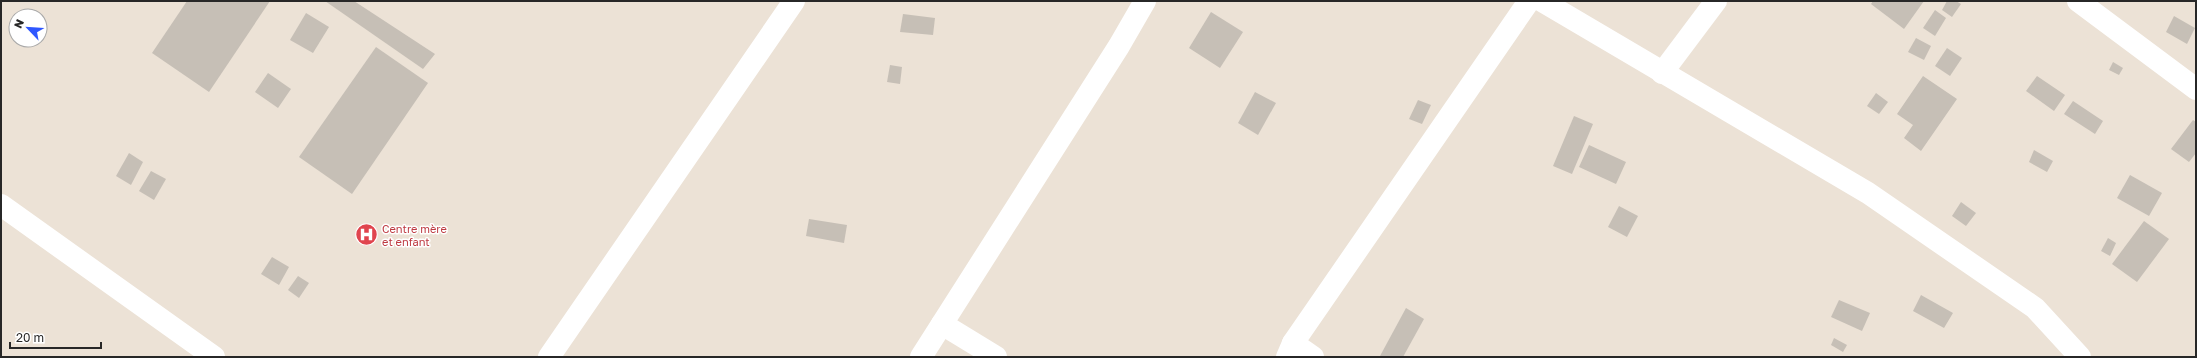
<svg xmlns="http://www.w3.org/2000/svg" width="2197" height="358" font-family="'Golos Text',sans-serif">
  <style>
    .building { fill: #c6bfb6 }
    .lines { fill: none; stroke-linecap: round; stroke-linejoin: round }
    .minor { stroke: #fff; stroke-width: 22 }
    .labels { text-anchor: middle; stroke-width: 3; stroke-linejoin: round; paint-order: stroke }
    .health-label { font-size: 11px; fill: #be3a42; stroke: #fff; text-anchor: start }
  </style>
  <rect width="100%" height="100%" fill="#ece2d6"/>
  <g class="building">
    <polygon points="187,1 270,1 209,92 152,53"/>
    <polygon points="325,1 354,1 435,54 423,69"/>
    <polygon points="1873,1 1924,1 1904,29 1871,4"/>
    <polygon points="1947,1 1956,1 1961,4 1952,17 1942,10"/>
    <polygon points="1935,10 1946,18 1935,36 1923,28"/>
    <polygon points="1211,12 1243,32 1220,68 1189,48"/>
    <polygon points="306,13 329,27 313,53 290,40"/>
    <polygon points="903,14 935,18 933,35 900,32"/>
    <polygon points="2174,16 2195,28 2187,44 2166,32"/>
    <polygon points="1916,38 1931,46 1924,60 1908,52"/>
    <polygon points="376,47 428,83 352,194 299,157"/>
    <polygon points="1947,48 1962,58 1950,76 1935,66"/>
    <polygon points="2113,62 2123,68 2119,75 2109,70"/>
    <polygon points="890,65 902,67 900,84 887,82"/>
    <polygon points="268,73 291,89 278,108 255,92"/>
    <polygon points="1923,76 1957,99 1921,151 1904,138 1913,125 1897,114"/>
    <polygon points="2037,76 2065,95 2054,111 2026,91"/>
    <polygon points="1255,92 1276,103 1258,135 1238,123"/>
    <polygon points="1876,93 1888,102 1879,114 1867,106"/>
    <polygon points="1418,100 1431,105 1422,124 1409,119"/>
    <polygon points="2073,101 2103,121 2095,134 2064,114"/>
    <polygon points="1574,116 1593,124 1572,174 1553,166"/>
    <polygon points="2193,120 2196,122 2196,153 2189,162 2171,149"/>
    <polygon points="1589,145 1626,162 1616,184 1579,167"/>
    <polygon points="2034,150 2053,161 2047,172 2029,162"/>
    <polygon points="129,153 143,162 131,185 116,176"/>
    <polygon points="151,171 166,179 154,200 139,191"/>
    <polygon points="2130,175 2162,193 2149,216 2117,198"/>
    <polygon points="1961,202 1976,213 1966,226 1952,216"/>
    <polygon points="1619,206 1638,216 1627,237 1608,227"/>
    <polygon points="809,219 847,225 844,243 806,236"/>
    <polygon points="2144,221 2169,239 2137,282 2112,264"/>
    <polygon points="2108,238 2116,243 2110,256 2101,251"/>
    <polygon points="272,257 289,267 279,285 261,274"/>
    <polygon points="298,276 309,283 299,298 288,290"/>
    <polygon points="1921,295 1953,313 1944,328 1913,311"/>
    <polygon points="1839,300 1870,313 1862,331 1831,317"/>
    <polygon points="1406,308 1424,319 1403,357 1383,357 1380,356"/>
    <polygon points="1834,338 1847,345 1843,352 1831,345"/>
  </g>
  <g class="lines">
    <g class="minor">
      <polyline points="1542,1 1868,193 2035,308 2080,357"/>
      <polyline points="2078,1 2196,89"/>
      <polyline points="1662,73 1716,1"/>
      <polyline points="1,205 214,357"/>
      <polyline points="942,324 996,357"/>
      <polyline points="1293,343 1313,357"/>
      <polyline points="549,357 794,1"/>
      <polyline points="921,357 1119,46 1145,1"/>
      <polyline points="1287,357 1293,343 1529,1"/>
    </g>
  </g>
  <defs>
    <symbol id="hospital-disc" viewBox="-11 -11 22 22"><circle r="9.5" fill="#e0444e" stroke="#fff"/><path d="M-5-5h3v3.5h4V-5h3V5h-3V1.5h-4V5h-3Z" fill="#fff"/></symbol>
  </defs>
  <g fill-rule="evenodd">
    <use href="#hospital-disc" x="354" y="222" width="25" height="25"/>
  </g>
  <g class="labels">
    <g class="health-label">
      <text x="382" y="233">Centre mère<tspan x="382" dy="13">et enfant</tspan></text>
    </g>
  </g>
  <rect width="2197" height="358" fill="none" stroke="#272727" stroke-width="4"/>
  <g transform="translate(28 28) rotate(295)"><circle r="19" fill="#ffffff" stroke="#a9a9a9"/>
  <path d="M0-3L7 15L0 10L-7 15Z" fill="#2f57ff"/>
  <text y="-6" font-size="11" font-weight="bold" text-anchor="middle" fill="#272727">N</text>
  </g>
  <path d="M10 342v6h91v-6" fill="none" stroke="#272727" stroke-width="2"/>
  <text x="16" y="342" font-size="12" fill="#272727" stroke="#ffffff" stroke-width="3" paint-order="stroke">20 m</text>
</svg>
